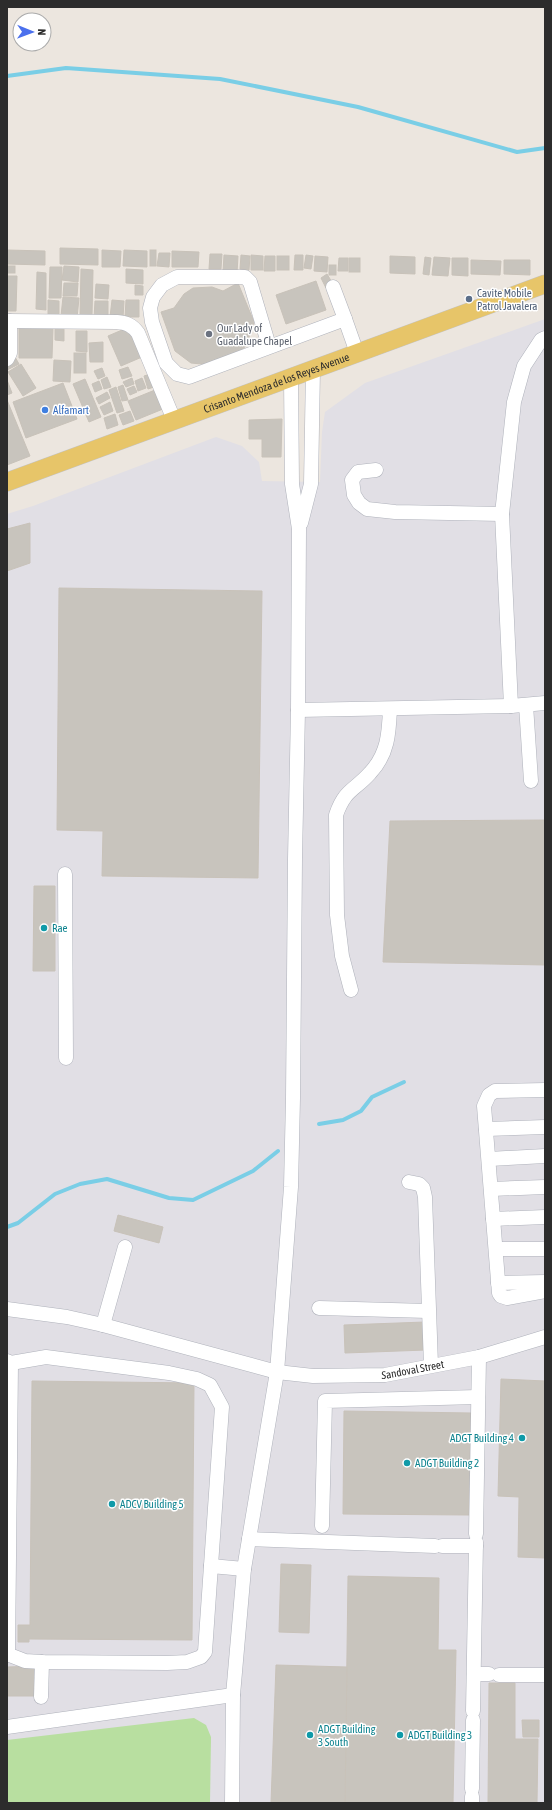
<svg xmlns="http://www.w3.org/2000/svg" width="552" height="1810" font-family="'Asap Condensed',sans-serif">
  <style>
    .industrial { fill: #e1dfe5 }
    .green { fill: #b8dfa0 }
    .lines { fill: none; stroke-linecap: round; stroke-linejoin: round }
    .stream { stroke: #7acee6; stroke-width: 4 }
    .building { fill: #c8c4bd; stroke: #c8c2b9 }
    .minor-casing { stroke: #afb2bb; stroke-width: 15 }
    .major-casing { stroke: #c4c4c4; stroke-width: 19 }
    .minor { stroke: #fff; stroke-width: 14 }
    .major { stroke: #e7c569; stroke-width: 18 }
    .service-dot { fill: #5c6f8a; stroke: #fff; stroke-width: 1.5 }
    .worship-dot { fill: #6b7280; stroke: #fff; stroke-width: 1.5 }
    .shop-dot { fill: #3f7fe0; stroke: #fff; stroke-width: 1.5 }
    .culture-dot { fill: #0f9aa8; stroke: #fff; stroke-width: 1.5 }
    .labels { text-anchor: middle; stroke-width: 3; stroke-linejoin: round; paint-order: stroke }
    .service-label { font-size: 11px; fill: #4e5e75; stroke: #fff; text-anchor: start }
    .worship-label { font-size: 11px; fill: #5b616d; stroke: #fff; text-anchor: start }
    .street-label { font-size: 11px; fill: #2c2c2c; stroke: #fff }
    .shop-label { font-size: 11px; fill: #366cbe; stroke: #fff; text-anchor: start }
    .culture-label { font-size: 11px; fill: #0d838f; stroke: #fff; text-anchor: start }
  </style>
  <rect width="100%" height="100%" fill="#ece6df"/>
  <polygon class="industrial" points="545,319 545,1803 7,1803 7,514 33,506 216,437 242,446 259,462 262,481 320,482 322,432 325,412 365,383"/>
  <polygon class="green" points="194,1718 206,1725 211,1737 210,1803 7,1803 7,1740"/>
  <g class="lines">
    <g class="stream">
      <polyline points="7,76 66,68 220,79 358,107 517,152 545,148"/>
      <polyline points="319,1124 343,1120 361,1111 372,1097 404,1082"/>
      <polyline points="7,1227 18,1223 55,1194 80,1184 107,1179 169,1198 193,1200 253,1171 278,1151"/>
    </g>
  </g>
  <g class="building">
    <polygon points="60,248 98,249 98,265 60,264"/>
    <polygon points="7,250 45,251 45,265 7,264"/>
    <polygon points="102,250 121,251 120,267 102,267"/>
    <polygon points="124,250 147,251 147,267 123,266"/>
    <rect x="150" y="250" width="6" height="16"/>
    <polygon points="172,251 199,252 198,267 172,267"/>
    <polygon points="159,253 170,253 169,267 157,266"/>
    <polygon points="210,254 222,254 221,269 209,269"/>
    <polygon points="224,255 238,256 237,273 223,272"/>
    <polygon points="241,255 250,256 249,270 240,269"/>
    <polygon points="251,255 263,256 263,270 251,270"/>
    <polygon points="295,255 303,255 303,270 294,270"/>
    <polygon points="306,255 313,256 311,269 304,268"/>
    <polygon points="265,256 275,256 275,271 264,271"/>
    <rect x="277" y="256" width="12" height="14"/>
    <polygon points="315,256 328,257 327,272 314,271"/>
    <polygon points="390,256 415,257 415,274 390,273"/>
    <polygon points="425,257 431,258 429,275 423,274"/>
    <polygon points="434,257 450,258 448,276 432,275"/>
    <polygon points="339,258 348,258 348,271 338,271"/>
    <rect x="349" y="258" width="11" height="14"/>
    <polygon points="452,258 468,258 468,276 452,275"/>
    <polygon points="471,260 501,261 500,275 471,274"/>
    <polygon points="504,260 530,260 530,275 504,274"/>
    <rect x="329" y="265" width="7" height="10"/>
    <rect x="7" y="266" width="8" height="7"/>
    <polygon points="64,266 79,267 78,282 62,280"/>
    <polygon points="50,267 62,267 61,298 49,298"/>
    <polygon points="81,269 93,270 92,316 80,316"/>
    <polygon points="126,269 143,270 143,284 126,283"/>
    <polygon points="37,272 46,273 46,310 36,309"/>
    <polygon points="327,274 333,284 326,288 321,278"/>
    <polygon points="7,276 17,276 16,311 7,311"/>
    <polygon points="316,281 326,310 286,324 276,295"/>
    <polygon points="64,283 78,283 77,296 63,296"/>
    <polygon points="238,283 254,322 246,346 230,359 212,365 191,363 175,351 161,312 174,308 184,294 193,288 212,287 223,291"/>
    <polygon points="96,284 109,285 108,299 95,298"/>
    <polygon points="135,285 143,286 143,295 135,295"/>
    <polygon points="63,297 79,298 77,318 61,316"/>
    <polygon points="48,300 59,301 59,316 48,315"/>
    <polygon points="112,300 124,301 123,318 110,317"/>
    <polygon points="126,300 139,300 139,317 125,317"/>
    <polygon points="95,301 108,301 108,318 94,318"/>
    <polygon points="19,327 53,328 52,358 19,358"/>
    <polygon points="55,327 64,328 64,341 55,340"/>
    <polygon points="129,327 142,357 121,366 108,336"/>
    <polygon points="76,331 87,331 87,352 76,351"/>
    <polygon points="103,342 103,362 90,362 89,343"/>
    <rect x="74" y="353" width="12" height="20"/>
    <polygon points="15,357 19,364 7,370 7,361"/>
    <polygon points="54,360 71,361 70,382 53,381"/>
    <polygon points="21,364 36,388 23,396 8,372"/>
    <polygon points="128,367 132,376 122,379 119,370"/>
    <polygon points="102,368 105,376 98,379 94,371"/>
    <polygon points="150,374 154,387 148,389 144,376"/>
    <polygon points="107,377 111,387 104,389 101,380"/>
    <polygon points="132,378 134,384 126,387 123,382"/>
    <polygon points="142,378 146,388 138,391 135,381"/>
    <polygon points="85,379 101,417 89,422 73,384"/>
    <polygon points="7,380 12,393 7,395"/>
    <polygon points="99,381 102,389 95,392 92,384"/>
    <polygon points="63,383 77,419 26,438 13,402"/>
    <polygon points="123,385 128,400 122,401 118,387"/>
    <polygon points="134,386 137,392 130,395 127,389"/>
    <polygon points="116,387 124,411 117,413 109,390"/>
    <polygon points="155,390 163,409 136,420 128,401"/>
    <polygon points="107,392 110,398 99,404 96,398"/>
    <polygon points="7,400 30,456 7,465"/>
    <polygon points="110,402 113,411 104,415 100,407"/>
    <polygon points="130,411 134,421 123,425 119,415"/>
    <polygon points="115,414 118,425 107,429 104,418"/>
    <polygon points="282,419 281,457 262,457 262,439 249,439 249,420"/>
    <polygon points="30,523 30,563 7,571 7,529"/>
    <polygon points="59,588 262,591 258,878 102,876 103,831 57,830"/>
    <polygon points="545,820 545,965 383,962 390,821"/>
    <polygon points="34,886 55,886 55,971 33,971"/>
    <polygon points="118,1215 163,1227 159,1243 114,1231"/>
    <polygon points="425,1322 426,1350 345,1353 344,1325"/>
    <polygon points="501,1379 545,1381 545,1558 518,1557 519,1497 498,1496"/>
    <polygon points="32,1381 194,1383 192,1640 29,1639 29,1642 18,1642 18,1625 30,1625"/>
    <polygon points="344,1411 471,1413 469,1515 343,1514"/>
    <polygon points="281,1564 311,1565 309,1633 279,1632"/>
    <polygon points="348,1576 439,1578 438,1650 456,1650 453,1803 345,1803"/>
    <polygon points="276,1665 347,1667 345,1803 271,1803"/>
    <polygon points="41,1666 39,1696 8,1696 7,1667"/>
    <polygon points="489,1683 515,1683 515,1739 538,1739 537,1803 488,1803"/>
    <polygon points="522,1720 539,1720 539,1737 523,1737"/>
  </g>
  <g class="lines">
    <defs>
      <g id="minor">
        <polyline points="333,287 345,319"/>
        <path d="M7,321L117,322C127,323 132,325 138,333L174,420"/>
        <polyline points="269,346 250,282 245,277 177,277 162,285 153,297 150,308 152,322 166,363 177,374 189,377 345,319 357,353"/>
        <polyline points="7,359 10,353 10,321"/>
        <polyline points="376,470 358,472 352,480 354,495 359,503 367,509 395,512 502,514"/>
        <polyline points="301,523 311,484 313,369"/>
        <polyline points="526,705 531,781"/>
        <polyline points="511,706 502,514 514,402 524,366 541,340 545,338"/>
        <polyline points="298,710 511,706 545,703"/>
        <polyline points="65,874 66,1058"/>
        <path d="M351,990L342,956L337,915L336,815C345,789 354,791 370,773C388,754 389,733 390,709"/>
        <polyline points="545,1090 495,1091 489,1095 484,1106 499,1293 501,1296 507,1298 545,1291"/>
        <polyline points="486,1129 545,1127"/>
        <polyline points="489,1159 545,1156"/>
        <polyline points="409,1182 419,1184 423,1188 425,1197 431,1365"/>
        <polyline points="491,1189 545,1187"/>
        <polyline points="493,1219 545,1217"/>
        <polyline points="496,1249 545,1249"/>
        <polyline points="498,1283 545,1282"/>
        <polyline points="319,1308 428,1311"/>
        <path id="s1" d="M7,1309L67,1317L103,1325L277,1372L313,1376L385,1375L479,1357L545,1337"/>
        <polyline points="103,1325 125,1247"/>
        <polyline points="7,1361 11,1363 46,1357 169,1373 197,1379 210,1385 222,1407 205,1652 201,1657 187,1662 167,1663 42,1662 25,1661 7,1654"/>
        <polyline points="322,1526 325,1401 478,1397"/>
        <polyline points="476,1534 479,1357"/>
        <polyline points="249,1539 435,1546"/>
        <polyline points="442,1546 476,1546"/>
        <polyline points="211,1566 244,1569"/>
        <polyline points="8,1654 11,1363"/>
        <polyline points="474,1674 489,1674"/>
        <polyline points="499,1675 545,1675"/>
        <polyline points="41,1697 42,1662"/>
        <polyline points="473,1711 476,1542"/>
        <polyline points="7,1727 233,1695"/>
        <polyline points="472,1789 473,1720"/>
        <polyline points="232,1803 233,1695 244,1569 277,1372 291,1187 293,1098 295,859 298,710 299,529 292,484 291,378"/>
        <polyline points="472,1803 472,1796"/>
      </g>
      <g id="major">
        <path id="s2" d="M7,482L545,284"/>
      </g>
    </defs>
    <use href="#minor" class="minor-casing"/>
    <use href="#major" class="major-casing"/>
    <use href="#minor" class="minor"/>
    <use href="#major" class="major"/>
  </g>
  <circle class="service-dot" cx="469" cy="299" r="4"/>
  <circle class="worship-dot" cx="209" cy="334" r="4"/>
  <circle class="shop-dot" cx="45" cy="410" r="4"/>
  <g class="culture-dot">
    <circle cx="44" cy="928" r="4"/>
    <circle cx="522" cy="1438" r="4"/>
    <circle cx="407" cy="1463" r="4"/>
    <circle cx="112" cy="1504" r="4"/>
    <circle cx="310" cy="1735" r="4"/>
    <circle cx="400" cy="1735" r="4"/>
  </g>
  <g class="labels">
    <g class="service-label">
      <text x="477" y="297">Cavite Mobile<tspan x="477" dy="13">Patrol Javalera</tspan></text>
    </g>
    <g class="worship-label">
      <text x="217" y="332">Our Lady of<tspan x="217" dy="13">Guadalupe Chapel</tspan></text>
    </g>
    <g class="street-label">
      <text dy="4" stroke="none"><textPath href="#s2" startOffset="287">Crisanto Mendoza de los Reyes Avenue</textPath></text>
      <text dy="4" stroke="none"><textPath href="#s1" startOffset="414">Sandoval Street</textPath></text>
    </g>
    <g class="shop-label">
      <text x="53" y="414">Alfamart</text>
    </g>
    <g class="culture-label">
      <text x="52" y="932">Rae</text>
      <text x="514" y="1442" text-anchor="end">ADGT Building 4</text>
      <text x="415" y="1467">ADGT Building 2</text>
      <text x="120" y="1508">ADCV Building 5</text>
      <text x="318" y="1733">ADGT Building<tspan x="318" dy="13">3 South</tspan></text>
      <text x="408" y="1739">ADGT Building 3</text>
    </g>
  </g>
  <rect width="552" height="1810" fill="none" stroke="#2c2c2c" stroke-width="16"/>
  <g transform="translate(32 32) rotate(91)"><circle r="19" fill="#ffffff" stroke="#ababab"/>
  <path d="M0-3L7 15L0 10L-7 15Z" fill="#4b70ed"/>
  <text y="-6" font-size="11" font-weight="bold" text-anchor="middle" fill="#2c2c2c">N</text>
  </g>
</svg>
